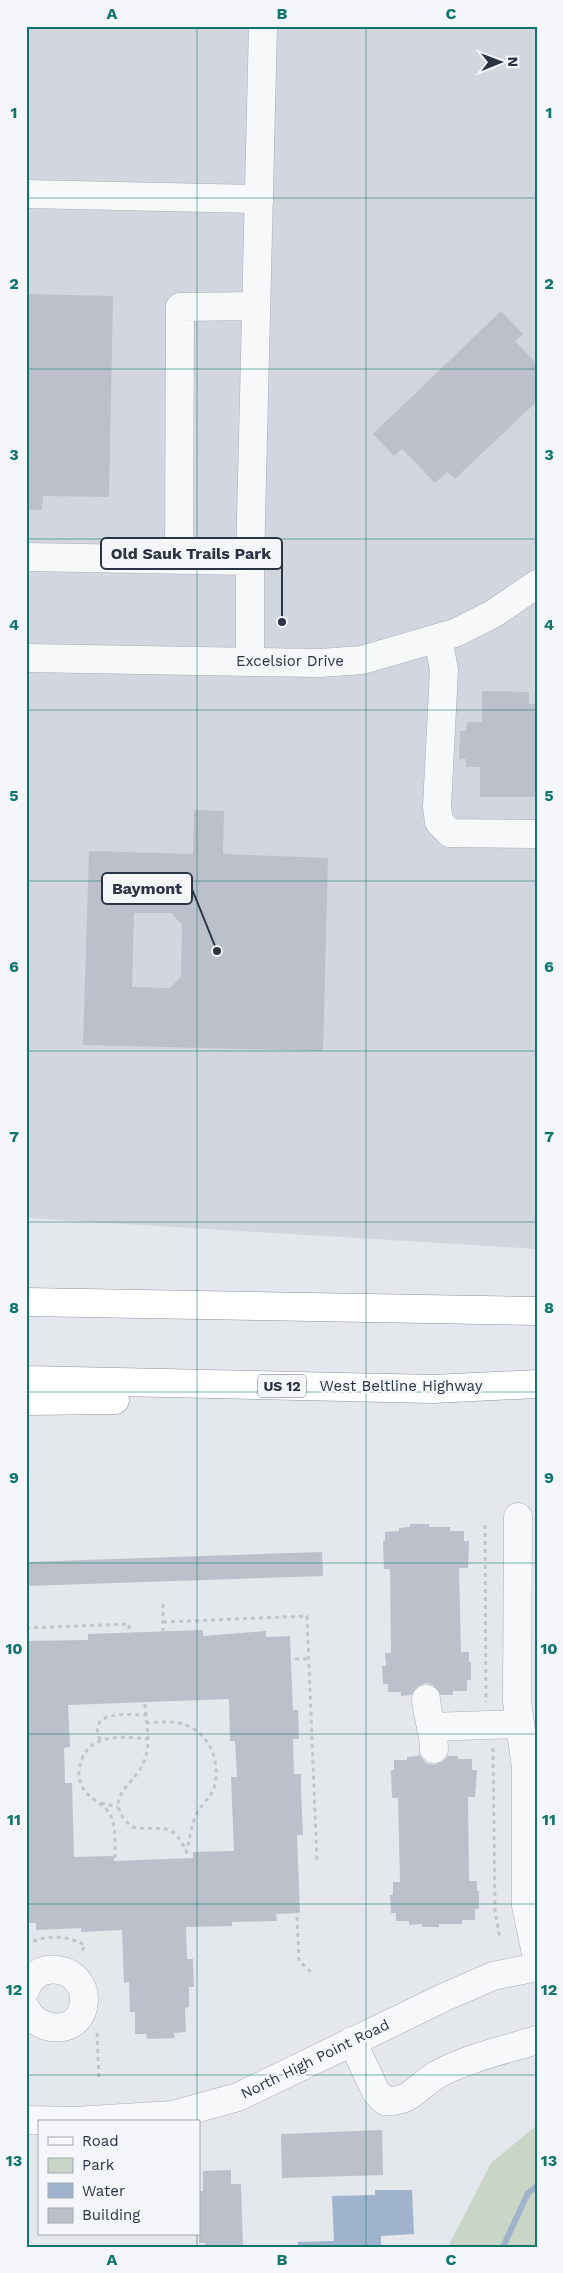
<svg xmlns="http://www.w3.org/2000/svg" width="563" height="2273" font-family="'Work Sans',sans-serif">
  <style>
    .built { fill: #d2d6de }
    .green { fill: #c9d6c5 }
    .water { fill: #9fb4cc }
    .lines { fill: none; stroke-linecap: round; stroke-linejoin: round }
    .stream { stroke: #9fb4cc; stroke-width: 6 }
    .building { fill: #bbc0ca; fill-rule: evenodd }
    .minor-casing { stroke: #a9aeb7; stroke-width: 29 }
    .highway-casing { stroke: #8b94a3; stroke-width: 29 }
    .path { stroke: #c2c5cb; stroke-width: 3; stroke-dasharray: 4 4; stroke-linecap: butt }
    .minor { stroke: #f7f8fa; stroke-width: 28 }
    .highway { stroke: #fff; stroke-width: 28 }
    .grid { fill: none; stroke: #0f766e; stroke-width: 1; stroke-opacity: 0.55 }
    .labels { text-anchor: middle; stroke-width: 4.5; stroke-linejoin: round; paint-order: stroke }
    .shield { fill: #f4f6f9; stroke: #676e7b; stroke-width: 1 }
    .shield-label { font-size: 14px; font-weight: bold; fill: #2b3445 }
    .street-label { font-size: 15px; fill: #2b3445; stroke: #f4f6f9 }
    .leader { fill: none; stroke: #2b3445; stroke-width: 2 }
    .callout-dot { fill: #2b3445; stroke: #f4f6f9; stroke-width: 2 }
    .callout { fill: #f4f6f9; stroke: #2b3445; stroke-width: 2 }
    .callout-label { font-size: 16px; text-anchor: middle; font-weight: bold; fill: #2b3445 }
    .neatline { fill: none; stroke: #0f766e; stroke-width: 2 }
    .grid-label { font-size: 16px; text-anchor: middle; font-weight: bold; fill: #0f766e }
  </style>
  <rect width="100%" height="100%" fill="#e4e7ec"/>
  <polygon class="built" points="26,26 537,26 537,1249 26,1218"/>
  <polygon class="green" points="537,2125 537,2247 448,2247 491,2163"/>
  <polygon class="water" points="375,2190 412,2190 414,2234 381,2236 381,2247 298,2247 298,2242 334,2241 332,2196 375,2195"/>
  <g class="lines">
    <polyline class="stream" points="503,2247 528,2193 537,2186"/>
  </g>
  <g class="building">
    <polygon points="26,294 113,296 109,497 43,496 42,510 26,510"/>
    <polygon points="501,311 523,334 515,341 537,364 537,401 455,479 447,472 435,483 402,449 394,456 373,434"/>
    <polygon points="482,691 529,692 529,704 537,704 537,797 480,797 480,767 466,767 466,759 459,759 460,731 466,731 467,722 482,722"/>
    <path d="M194,810L224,811L223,854L328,858L323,1051L83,1045L89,851L193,854ZM134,913H171L182,925L181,977L170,988L132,987Z"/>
    <polygon points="410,1524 429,1524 429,1527 450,1527 450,1531 464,1531 464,1541 469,1541 468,1568 459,1568 461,1652 469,1652 469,1662 471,1662 471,1680 467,1680 467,1691 453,1691 453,1695 441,1695 433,1685 425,1683 417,1687 411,1695 401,1696 401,1692 388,1692 388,1684 383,1684 382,1666 386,1666 385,1653 391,1653 390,1569 384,1569 383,1541 385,1541 385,1532 399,1531 399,1528 410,1527"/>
    <polygon points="322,1552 323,1576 26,1586 26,1562"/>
    <path d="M203,1630V1636L266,1631V1637L290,1636L293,1710H298L299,1739H293L294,1774H301V1791L303,1835H297L300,1913L276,1914L277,1921L232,1922V1926L186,1927L187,1959H193L194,1987H189V2007L185,2008L186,2032L174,2033L175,2038L147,2039L146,2034H135V2012H130L129,1982L124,1983L122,1930L81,1932V1928L36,1930V1923H26V1641L88,1640V1634ZM229,1699L230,1741H235L237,1777H231L234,1851L193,1852V1858L114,1861V1856L74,1857L72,1783H65L64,1748L70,1747L68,1705Z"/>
    <polygon points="418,1753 426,1763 434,1765 442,1762 448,1756 458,1756 458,1759 472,1759 472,1770 477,1770 475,1797 468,1797 469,1881 477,1881 477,1891 479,1891 479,1909 475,1909 475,1920 462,1920 462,1924 439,1924 439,1927 422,1927 422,1924 409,1925 409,1921 396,1921 396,1913 391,1913 390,1895 393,1895 393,1882 400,1882 398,1798 392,1798 391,1770 394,1770 394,1760 407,1760 407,1757 418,1756"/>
    <polygon points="382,2130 383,2175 282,2178 281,2134"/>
    <polygon points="231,2170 231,2184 241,2184 243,2247 206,2247 205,2243 199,2243 199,2191 203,2191 203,2171"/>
  </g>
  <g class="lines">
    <defs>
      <g id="minor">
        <polyline points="26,194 259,199"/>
        <polyline points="26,557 250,561 250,662"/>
        <polyline points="179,560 180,307 256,306"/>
        <polyline points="250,561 263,26"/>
        <polyline points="438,638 444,670 437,807 439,822 450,833 537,834"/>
        <polyline points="26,658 320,663 362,660 455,633 493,614 537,584"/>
        <polyline points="518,1517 517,1701 526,1768 526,1906 537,1958"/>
        <path d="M426,1699C427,1716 434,1732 434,1749"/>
        <polyline points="431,1727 519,1724"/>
        <path d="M26,1989C36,1957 85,1967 84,2000C83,2034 41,2036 26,2009"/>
        <path d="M352,2041L376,2092L385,2101C411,2103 417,2086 438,2074C468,2058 504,2050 537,2040"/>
        <polyline points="26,2120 75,2121 173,2115 238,2097 447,1996 493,1976 537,1967"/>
      </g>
      <g id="highway">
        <polyline points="26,1302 537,1311"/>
        <polyline points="26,1380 433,1389 537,1384"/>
        <polyline points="26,1401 115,1400"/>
      </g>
    </defs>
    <use href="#minor" class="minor-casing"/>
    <use href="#highway" class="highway-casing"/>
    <g class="path">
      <polyline points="485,1525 486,1702"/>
      <polyline points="163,1604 163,1633"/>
      <polyline points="163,1622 307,1616 317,1862"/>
      <polyline points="26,1628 129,1624 129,1634"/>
      <polyline points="295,1659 308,1659"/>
      <path d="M145,1704C146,1721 151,1742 145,1759C136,1787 98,1796 132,1827C162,1832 173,1818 188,1856"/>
      <path d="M146,1723C159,1722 176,1720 188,1726C211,1736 221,1764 214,1788C210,1798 202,1804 197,1813C191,1824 190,1838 187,1850"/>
      <path d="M100,1740C87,1709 128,1715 146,1715"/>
      <polyline points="493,1748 495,1911 500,1939"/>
      <polyline points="101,1803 118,1807"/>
      <path d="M115,1858C115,1845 116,1831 112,1819C108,1804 90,1801 83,1788C79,1782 78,1773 80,1766C86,1733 122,1736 147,1739"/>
      <polyline points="297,1917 299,1961 311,1972"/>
      <path d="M26,1945C45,1934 66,1935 85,1945L81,1953"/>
      <polyline points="97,2033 99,2080"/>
    </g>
    <use href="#minor" class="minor"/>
    <use href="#highway" class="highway"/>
  </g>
  <path class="grid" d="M197,26V2122M366,26V2247M26,198H537M26,369H537M26,539H537M26,710H537M26,881H537M26,1051H537M26,1222H537M26,1392H537M26,1563H537M26,1734H537M26,1904H537M26,2075H537M197,2234V2247"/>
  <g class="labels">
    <rect class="shield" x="258" y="1374.5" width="48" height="23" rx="4"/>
    <g class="shield-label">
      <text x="282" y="1391">US 12</text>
    </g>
    <g class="street-label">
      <text x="290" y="666">Excelsior Drive</text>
      <text x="401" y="1391">West Beltline Highway</text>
      <text transform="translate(315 2059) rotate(-26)" y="5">North High Point Road</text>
    </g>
  </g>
  <path class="leader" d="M282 622L282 553M217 951L192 889"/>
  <g class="callout-dot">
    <circle cx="282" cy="622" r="5"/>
    <circle cx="217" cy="951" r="5"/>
  </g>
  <g class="callout">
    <rect x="101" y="538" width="181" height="31" rx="5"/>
    <rect x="102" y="873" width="90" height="31" rx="5"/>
  </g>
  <g class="callout-label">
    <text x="191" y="559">Old Sauk Trails Park</text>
    <text x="147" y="894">Baymont</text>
  </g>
  <rect width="563" height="2273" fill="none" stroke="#f4f6f9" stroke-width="55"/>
  <rect x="38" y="2120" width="162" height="115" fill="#f4f6f9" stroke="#a4a8b1"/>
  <rect x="48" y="2137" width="25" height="8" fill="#f7f8fa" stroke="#a4a8b1"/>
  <text x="82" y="2146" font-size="15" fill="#2b3445">Road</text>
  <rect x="48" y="2158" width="25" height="15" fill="#c9d6c5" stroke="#a4a8b1"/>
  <text x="82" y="2170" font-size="15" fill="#2b3445">Park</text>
  <rect x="48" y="2183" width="25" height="15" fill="#9fb4cc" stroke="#a4a8b1"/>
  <text x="82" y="2196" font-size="15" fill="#2b3445">Water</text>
  <rect x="48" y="2208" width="25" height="15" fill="#bbc0ca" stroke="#a4a8b1"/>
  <text x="82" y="2220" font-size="15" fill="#2b3445">Building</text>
  <g transform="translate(500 62) rotate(89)" stroke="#f4f6f9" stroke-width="4" paint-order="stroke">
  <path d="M0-4L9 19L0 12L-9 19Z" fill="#2b3445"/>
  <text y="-8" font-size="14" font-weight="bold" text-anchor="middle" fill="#2b3445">N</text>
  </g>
  <rect x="28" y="28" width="508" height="2218" class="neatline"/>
  <g class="grid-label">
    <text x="112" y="19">A</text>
    <text x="282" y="19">B</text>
    <text x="451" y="19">C</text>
    <text x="14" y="118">1</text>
    <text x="549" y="118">1</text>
    <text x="14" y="289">2</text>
    <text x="549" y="289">2</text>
    <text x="14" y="460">3</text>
    <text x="549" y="460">3</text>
    <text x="14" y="630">4</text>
    <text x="549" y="630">4</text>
    <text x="14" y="801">5</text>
    <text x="549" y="801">5</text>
    <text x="14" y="972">6</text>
    <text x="549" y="972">6</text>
    <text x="14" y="1142">7</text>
    <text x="549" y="1142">7</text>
    <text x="14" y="1313">8</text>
    <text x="549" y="1313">8</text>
    <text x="14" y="1483">9</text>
    <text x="549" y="1483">9</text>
    <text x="14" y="1654">10</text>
    <text x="549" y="1654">10</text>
    <text x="14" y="1825">11</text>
    <text x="549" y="1825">11</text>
    <text x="14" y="1995">12</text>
    <text x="549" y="1995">12</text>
    <text x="14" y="2166">13</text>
    <text x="549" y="2166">13</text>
    <text x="112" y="2265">A</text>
    <text x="282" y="2265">B</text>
    <text x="451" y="2265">C</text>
  </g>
</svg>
